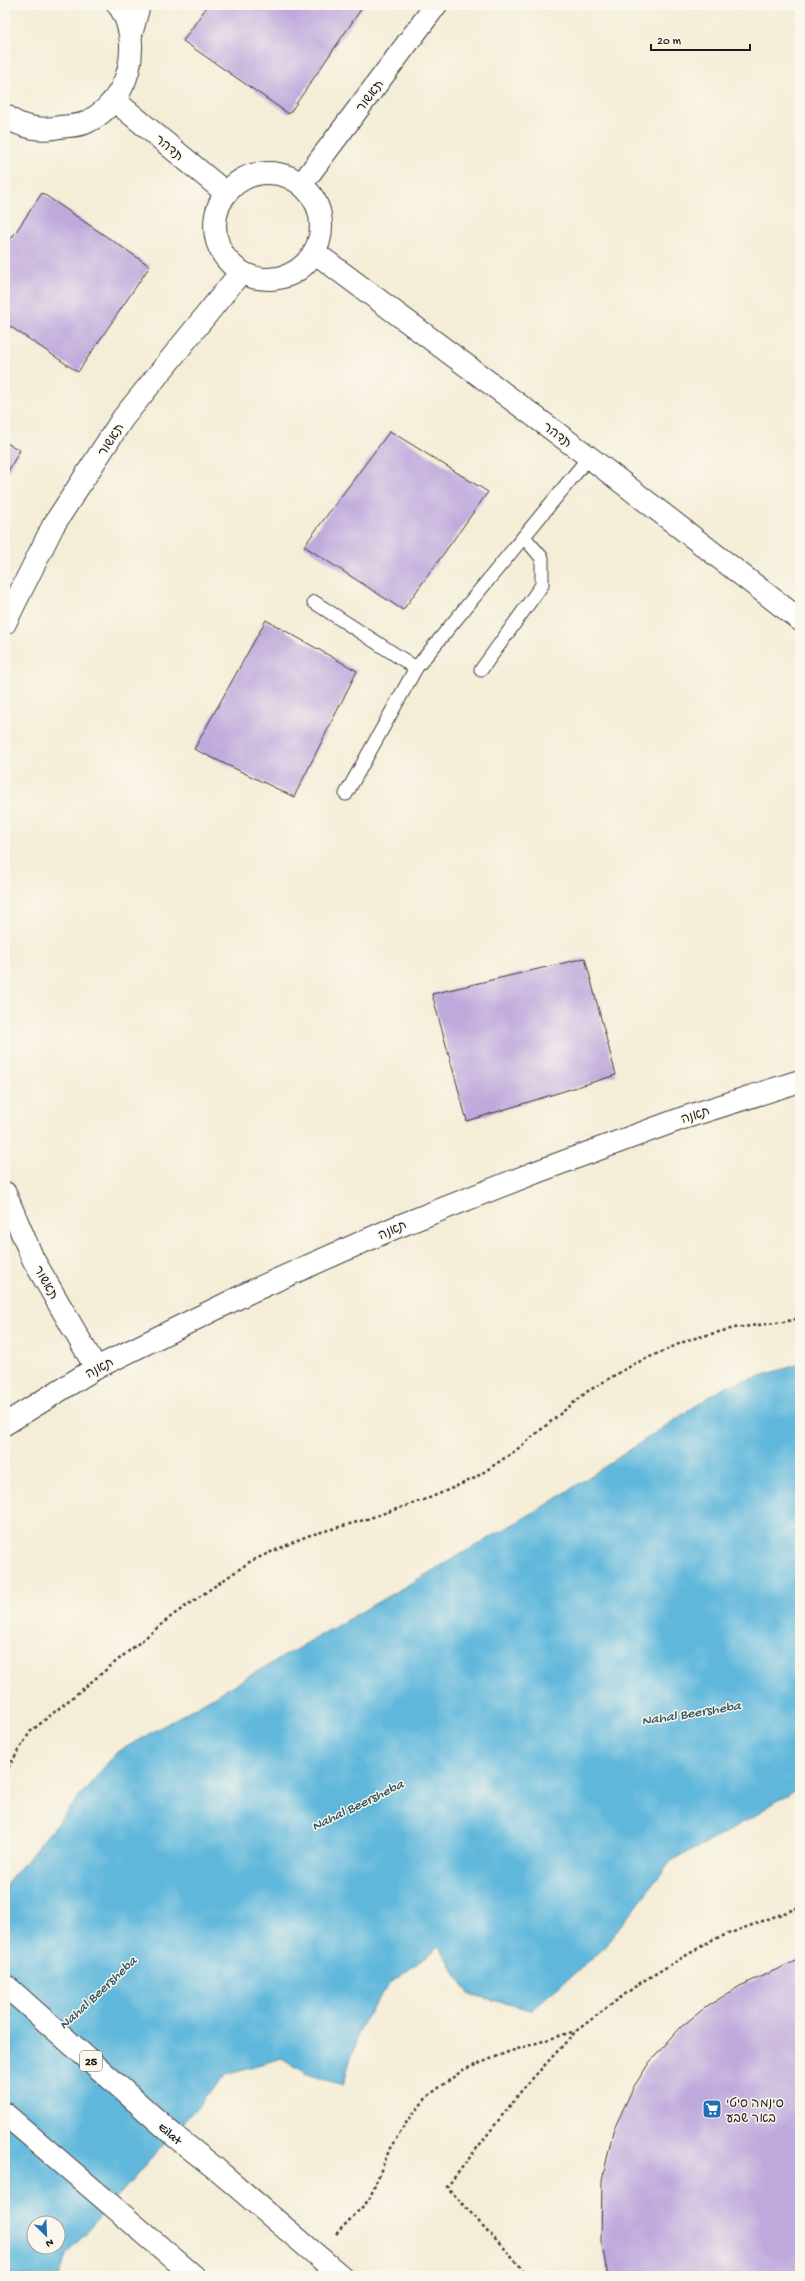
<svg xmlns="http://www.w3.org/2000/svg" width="805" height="2281" font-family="'Gochi Hand','Playpen Sans Hebrew',sans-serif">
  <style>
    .water { fill: #5fb7dc; stroke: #3e6a7c; fill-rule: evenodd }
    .building { fill: #bea8dc }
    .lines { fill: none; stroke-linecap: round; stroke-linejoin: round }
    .lane-casing { stroke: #3c3b38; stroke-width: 15 }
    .street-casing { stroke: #3c3b38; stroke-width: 24 }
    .secondary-casing { stroke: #3c3b38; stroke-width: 24 }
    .highway-casing { stroke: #3c3b38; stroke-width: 24 }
    .path { stroke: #3c3b38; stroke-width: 2.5; stroke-dasharray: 3 3; stroke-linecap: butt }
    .lane { stroke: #fff; stroke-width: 13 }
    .street { stroke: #fff; stroke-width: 22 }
    .secondary { stroke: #fff; stroke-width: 22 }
    .highway { stroke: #fff; stroke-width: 22 }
    .labels { text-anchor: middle; stroke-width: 3; stroke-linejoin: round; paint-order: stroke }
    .shield { fill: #fbf7ec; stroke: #5f5e5a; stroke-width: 1 }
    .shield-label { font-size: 12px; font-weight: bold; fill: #1c1c1c }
    .street-label { font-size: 13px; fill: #1c1c1c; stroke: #fbf7ec }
    .poi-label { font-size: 13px; fill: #1c1c1c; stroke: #fbf7ec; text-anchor: start }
    .water-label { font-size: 14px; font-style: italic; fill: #375a69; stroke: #fbf7ec }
  </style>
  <rect width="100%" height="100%" fill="#fbf7ec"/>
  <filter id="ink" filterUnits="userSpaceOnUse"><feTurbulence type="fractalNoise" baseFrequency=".025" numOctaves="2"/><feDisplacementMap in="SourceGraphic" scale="8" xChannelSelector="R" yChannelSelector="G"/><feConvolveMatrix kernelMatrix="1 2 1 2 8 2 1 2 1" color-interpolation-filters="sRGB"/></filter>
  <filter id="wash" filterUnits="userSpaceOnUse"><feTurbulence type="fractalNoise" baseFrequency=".012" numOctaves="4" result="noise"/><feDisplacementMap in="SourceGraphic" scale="16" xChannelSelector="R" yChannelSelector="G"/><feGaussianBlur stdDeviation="0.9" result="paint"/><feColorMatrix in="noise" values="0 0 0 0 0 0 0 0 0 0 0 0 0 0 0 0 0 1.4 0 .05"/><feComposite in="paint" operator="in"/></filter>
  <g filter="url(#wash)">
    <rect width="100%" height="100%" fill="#f4edd7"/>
    <path class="water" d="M800,1364V1787L727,1832L671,1861L602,1950L531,2010L469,1994L439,1947L388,1985L360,2027L343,2085L307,2074L282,2058L226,2074L66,2255L60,2276H5V1886L116,1753L550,1503L724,1387ZM34,2223H58V2247H34Z"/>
    <g id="blocks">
      <g class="building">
        <polygon points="208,5 364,5 289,114 183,41"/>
        <polygon points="42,193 150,266 78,372 5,323 5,248"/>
        <polygon points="390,431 488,492 403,610 304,546"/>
        <polygon points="5,442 20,450 5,477"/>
        <polygon points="266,620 357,671 294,797 194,749"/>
        <polygon points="585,958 616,1075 467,1121 432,994"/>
        <polygon points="800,1959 800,2276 608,2276 601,2241 602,2181 613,2131 633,2088 649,2063 682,2026 706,2007 740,1986"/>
      </g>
    </g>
  </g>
  <g filter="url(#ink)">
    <use href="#blocks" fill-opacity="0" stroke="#3c3b38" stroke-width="1"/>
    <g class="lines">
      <defs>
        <g id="lane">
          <polyline points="314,602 416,668"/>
          <polyline points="481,670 542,585 542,558 524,537"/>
          <polyline points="346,794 416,668 589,457"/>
        </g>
        <g id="street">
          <polyline points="301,185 436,5"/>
          <polyline points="5,623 53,526 123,418 241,272"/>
          <polyline points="5,1193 33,1259 96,1368"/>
          <polyline points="5,1424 96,1368 252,1291 394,1228 539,1171 683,1118 800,1081"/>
        </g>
        <g id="secondary">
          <polyline points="131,35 139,5"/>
          <polyline points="114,100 226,193"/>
          <path d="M5,115C20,128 41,131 60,127C68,126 80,126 87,122C116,107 132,78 131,45C131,32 126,15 118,5"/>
          <circle cx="268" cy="226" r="53"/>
          <polyline points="314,252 589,457 800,620"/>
        </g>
        <g id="highway">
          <path id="s1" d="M5,1985L177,2138L215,2168L341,2276"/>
          <polyline points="5,2114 194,2276"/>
        </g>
      </defs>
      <use href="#lane" class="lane-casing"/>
      <use href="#street" class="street-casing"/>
      <use href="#secondary" class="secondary-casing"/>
      <use href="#highway" class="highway-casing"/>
      <g class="path">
        <polyline points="5,1773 30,1732 173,1615 251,1561 307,1536 364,1520 432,1497 475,1478 515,1451 588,1391 634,1364 688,1340 734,1328 784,1322 800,1318"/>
        <polyline points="336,2234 369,2200 390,2148 408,2120 428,2096 463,2070 508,2052 575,2031"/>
        <polyline points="529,2276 447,2187 522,2090 576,2031 640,1983 712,1940 800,1907"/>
      </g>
      <use href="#lane" class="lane"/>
      <use href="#street" class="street"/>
      <use href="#secondary" class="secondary"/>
      <use href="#highway" class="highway"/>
    </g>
  </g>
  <defs>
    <symbol id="supermarket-square" viewBox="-11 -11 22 22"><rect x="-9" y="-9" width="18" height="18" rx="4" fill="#1f6fb2" stroke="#fbf7ec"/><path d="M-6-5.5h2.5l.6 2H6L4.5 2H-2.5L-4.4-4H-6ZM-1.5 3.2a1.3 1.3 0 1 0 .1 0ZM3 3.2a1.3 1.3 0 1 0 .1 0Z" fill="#fff"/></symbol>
  </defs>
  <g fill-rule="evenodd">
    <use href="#supermarket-square" x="701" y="2098" width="22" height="22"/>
  </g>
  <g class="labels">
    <rect class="shield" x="80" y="2051" width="22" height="20" rx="3"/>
    <g class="shield-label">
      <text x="91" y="2065">25</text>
    </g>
    <g class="street-label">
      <text transform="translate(369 95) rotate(-53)" y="5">תאשור</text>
      <text transform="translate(170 147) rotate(40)" y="5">תדהר</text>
      <text transform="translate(558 434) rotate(37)" y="5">תדהר</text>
      <text transform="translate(110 439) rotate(-57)" y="5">תאשור</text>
      <text transform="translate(695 1114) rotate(-18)" y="5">תאנה</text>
      <text transform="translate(392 1229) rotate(-23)" y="5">תאנה</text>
      <text transform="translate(47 1282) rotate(60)" y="5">תאשור</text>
      <text transform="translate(99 1367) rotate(-28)" y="5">תאנה</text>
      <text dy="5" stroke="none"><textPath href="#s1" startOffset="222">Eilat</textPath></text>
    </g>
    <g class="poi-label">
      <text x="726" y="2107">סינמה סיטי<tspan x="726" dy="15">באר שבע</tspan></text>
    </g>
    <g class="water-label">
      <text transform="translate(691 1712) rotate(-9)" y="5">Nahal Beersheba</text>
      <text transform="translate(357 1804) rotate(-26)" y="5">Nahal Beersheba</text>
      <text transform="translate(97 1992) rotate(-43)" y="5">Nahal Beersheba</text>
    </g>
  </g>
  <rect width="805" height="2281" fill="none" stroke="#fbf7ec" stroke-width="20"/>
  <g transform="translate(46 2235) rotate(156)"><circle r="19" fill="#fbf7ec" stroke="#a29f99"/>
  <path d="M0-3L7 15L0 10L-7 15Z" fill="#1f6fb2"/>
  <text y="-6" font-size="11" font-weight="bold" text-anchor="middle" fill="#1c1c1c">N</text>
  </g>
  <path d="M651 44v6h99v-6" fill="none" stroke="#1c1c1c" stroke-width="2"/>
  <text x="657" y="44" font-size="12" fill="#1c1c1c" stroke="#fbf7ec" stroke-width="3" paint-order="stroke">20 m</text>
</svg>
